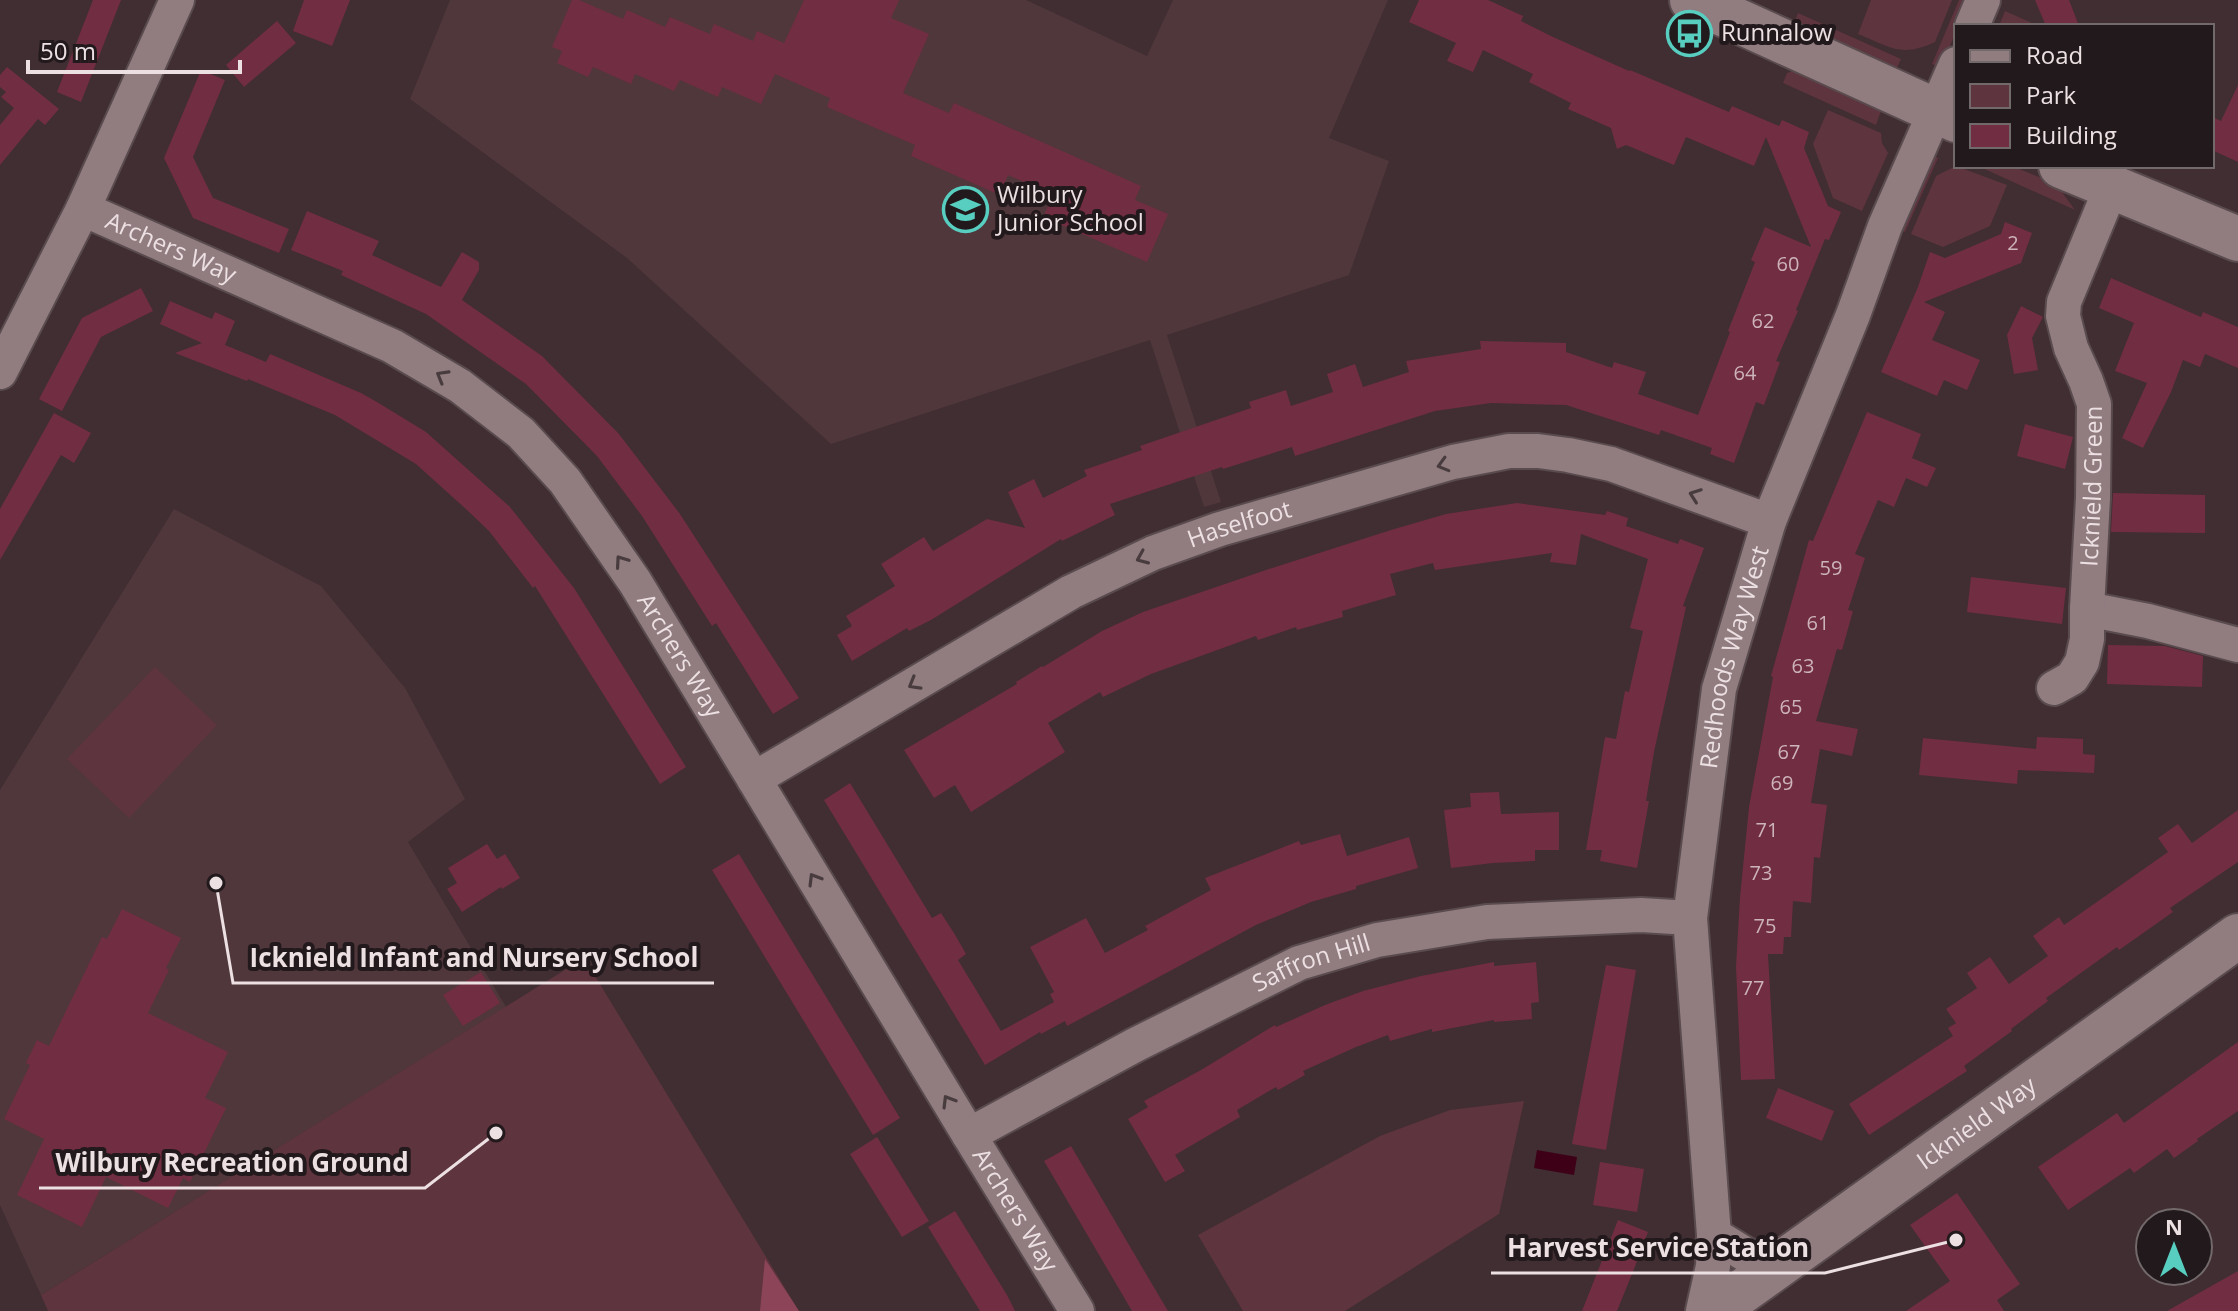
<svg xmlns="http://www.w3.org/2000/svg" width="2238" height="1311" font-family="'Open Sans',sans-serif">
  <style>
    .built { fill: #50373c }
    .green { fill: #5e343e }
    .forest { fill: #8c4558 }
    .water { fill: #3e0017 }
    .building { fill: #712d41 }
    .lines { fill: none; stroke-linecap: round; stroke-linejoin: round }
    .street-casing { stroke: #594b4e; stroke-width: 38 }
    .secondary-casing { stroke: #594b4e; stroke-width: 48 }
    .street { stroke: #917c80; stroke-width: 34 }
    .secondary { stroke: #917c80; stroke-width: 44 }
    .oneway { stroke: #483c3e }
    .labels { text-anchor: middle; stroke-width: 8; stroke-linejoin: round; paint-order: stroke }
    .number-label { font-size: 20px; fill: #cdb3ba }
    .poi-label { font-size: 24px; fill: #ece0e2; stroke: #21191b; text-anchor: start }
    .street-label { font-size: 24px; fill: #ece0e2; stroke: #21191b }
    .leader { fill: none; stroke: #ece0e2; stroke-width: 3 }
    .callout-dot { fill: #ece0e2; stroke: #21191b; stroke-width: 3 }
    .callout-label { font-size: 26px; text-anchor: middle; font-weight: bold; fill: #ece0e2; stroke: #21191b; stroke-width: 8; stroke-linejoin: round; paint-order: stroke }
  </style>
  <rect width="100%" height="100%" fill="#402e32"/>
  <g class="built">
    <polygon points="450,0 1026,0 1147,56 1173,0 1388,0 1329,138 1389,161 1349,275 1167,335 1221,502 1204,507 1150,340 831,444 627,258 410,99"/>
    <polygon points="174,509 321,586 405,688 465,799 408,842 506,1007 41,1295 0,1205 0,790"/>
  </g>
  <g class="green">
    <path d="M1871,0H1952L1935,42C1901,58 1890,47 1858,34Z"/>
    <polygon points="1959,0 1969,0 1956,26 1956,31 1941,68 1932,64"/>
    <polygon points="2005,11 2032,23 2033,26 1999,26"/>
    <polygon points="1798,13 1901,59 1895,72 1793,26"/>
    <polygon points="1798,69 1882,108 1876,125 1783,83 1787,73"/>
    <polygon points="1828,110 1881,133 1882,143 1888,153 1862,211 1833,198 1813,144"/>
    <polygon points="1932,155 1938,158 1905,232 1899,229"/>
    <polygon points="1956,166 2007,185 1990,226 1943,247 1911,234 1936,176"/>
    <polygon points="1978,166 2012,166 2044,179 2059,188 2075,210"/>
    <polygon points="155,667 217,725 129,818 67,759"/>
    <polygon points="584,958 799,1311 48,1311 41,1295"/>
    <polygon points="1524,1101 1499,1214 1345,1311 1243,1311 1198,1235 1380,1136 1450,1110"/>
  </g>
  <polygon class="forest" points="765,1259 799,1311 760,1311"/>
  <polygon class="water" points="1537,1150 1577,1157 1574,1175 1534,1168"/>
  <g class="building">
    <polygon points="93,0 121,0 81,102 57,92"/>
    <polygon points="304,0 350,0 332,46 293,31"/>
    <polygon points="572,0 579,0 623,19 627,10 665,27 670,17 710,34 714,24 753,41 757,31 784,43 804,0 899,0 891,18 929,34 903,93 949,113 954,103 1141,186 1135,200 1168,214 1147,262 1043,217 1053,195 1008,175 1000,195 911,156 915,145 827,107 830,98 775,74 761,104 722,87 718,97 680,80 674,91 635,74 631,84 593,67 588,77 557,63 562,51 552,47"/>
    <polygon points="1419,0 1488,0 1523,16 1521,21 1553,37 1629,71 1630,70 1729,112 1732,106 1779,126 1782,120 1809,132 1804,148 1828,206 1841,212 1829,240 1825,239 1796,310 1798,311 1776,361 1780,362 1764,405 1756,402 1734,463 1710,454 1712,448 1661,430 1659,435 1566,405 1491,403 1435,411 1295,456 1292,447 1223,469 1222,467 1110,504 1115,515 1062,541 1061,539 931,620 909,631 907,628 852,661 837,635 852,626 846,616 895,586 881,564 924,537 933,551 987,519 1025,528 1008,492 1034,479 1043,498 1087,476 1084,470 1142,450 1140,446 1251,408 1249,402 1286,390 1291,406 1333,392 1327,374 1355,364 1363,387 1409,372 1406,361 1481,349 1480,341 1566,343 1566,352 1612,368 1614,362 1646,372 1638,394 1698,415 1730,332 1728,331 1755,262 1751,260 1765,227 1811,247 1766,137 1754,166 1686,137 1674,165 1626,145 1617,149 1611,128 1568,109 1571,103 1529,82 1533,74 1483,50 1473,72 1447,61 1456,43 1409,22"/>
    <polygon points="2035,0 2069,0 2079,26 2046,26"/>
    <polygon points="277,21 296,43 244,87 226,65"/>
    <polygon points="7,67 59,109 45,125 38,119 0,165 0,125 14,108 1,97 6,92 0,87 0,75"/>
    <polygon points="201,70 225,80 193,157 213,198 289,229 279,253 193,218 164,158"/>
    <polygon points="2238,85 2238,162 2212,150 2212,117 2221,121"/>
    <polygon points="307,211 379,241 372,255 441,287 462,252 479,262 479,270 462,300 542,356 619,434 680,514 799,698 773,714 716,623 712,626 642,516 597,456 526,384 426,314 341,275 343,271 291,250"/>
    <polygon points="2005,222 2032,233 2021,263 1924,302 1945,312 1932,340 1980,360 1967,390 1944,380 1937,396 1881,372 1918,287 1930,252 1945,258 2001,234"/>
    <polygon points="2111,278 2201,317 2203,312 2238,327 2238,368 2205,354 2200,367 2183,360 2171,392 2143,448 2122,438 2147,383 2115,371 2134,323 2099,308"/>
    <polygon points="141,288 153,311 101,337 62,411 39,399 82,318"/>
    <polygon points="170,301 212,319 215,312 235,321 225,345 266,362 270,354 361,393 377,402 426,432 510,507 574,588 686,767 660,784 535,586 533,588 489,531 467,510 416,464 335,415 248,379 247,381 175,353 202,343 160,324"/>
    <polygon points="2021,306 2043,317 2032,338 2038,370 2014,374 2007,335"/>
    <polygon points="1867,412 1921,434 1912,458 1936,468 1927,487 1906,478 1894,507 1878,500 1855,554 1865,558 1848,610 1853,611 1842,650 1837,649 1816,721 1858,729 1852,756 1820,749 1811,803 1827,805 1820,858 1814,857 1811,903 1793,901 1791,937 1784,937 1783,954 1768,954 1775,1079 1741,1080 1736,967 1740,897 1749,807 1773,677 1771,676 1809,540 1813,541"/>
    <polygon points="54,413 91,433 74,463 61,455 0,560 0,509"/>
    <polygon points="2025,424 2073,437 2065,469 2017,456"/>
    <polygon points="2113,493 2205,495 2205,533 2111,532"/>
    <polygon points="1517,503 1605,515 1607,511 1628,518 1626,526 1678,544 1680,539 1704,548 1683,606 1686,607 1654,752 1646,801 1649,801 1637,868 1600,861 1602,850 1586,850 1605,737 1616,739 1625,691 1629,692 1643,631 1630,628 1648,559 1581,534 1576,565 1550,562 1552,553 1435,570 1433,563 1390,574 1396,595 1342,611 1343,617 1297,630 1296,627 1258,640 1256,636 1151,674 1103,697 1100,692 1048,723 1065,752 971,812 955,785 934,798 904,750 1017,684 1016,682 1042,666 1043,667 1102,631 1143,612 1266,570 1391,530 1446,514"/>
    <polygon points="1971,577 2066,588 2062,624 1967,612"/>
    <polygon points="2108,645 2165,646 2203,656 2202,687 2107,684"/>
    <polygon points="2037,737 2083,739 2083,754 2095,755 2094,773 2018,770 2017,784 1919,775 1923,738 2036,749"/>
    <polygon points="850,783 932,918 941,913 954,933 966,954 958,960 1001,1031 1054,1002 1050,994 1054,992 1030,947 1086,918 1105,953 1148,930 1145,926 1211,890 1205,878 1299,841 1301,845 1340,834 1347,856 1409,837 1418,868 1356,886 1356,889 1311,902 1256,925 1067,1026 1065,1021 1041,1034 1040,1032 985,1065 824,800"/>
    <polygon points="1499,792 1501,814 1559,812 1559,850 1535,850 1535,861 1493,863 1451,868 1444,810 1471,807 1470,793"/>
    <polygon points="2238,810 2238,862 2170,908 2173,912 2119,950 2117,947 2046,998 2048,1001 2011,1029 2012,1031 1964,1066 1967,1071 1869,1135 1849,1104 1953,1036 1948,1028 1956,1023 1946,1009 1977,988 1967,973 1990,957 2009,984 2048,956 2033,936 2059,917 2064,925 2168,852 2158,838 2178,824 2192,843"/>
    <polygon points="487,844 497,859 505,854 520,878 502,889 501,887 462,912 447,889 457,883 448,868"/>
    <polygon points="739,854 900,1118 873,1135 712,870"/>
    <polygon points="122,909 181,938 166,968 169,970 148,1013 228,1052 205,1098 226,1108 190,1182 183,1178 168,1208 106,1177 82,1227 17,1195 44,1139 4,1119 30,1065 26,1063 37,1040 49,1046 102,937 107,939"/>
    <polygon points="1494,962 1494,966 1536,962 1539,1002 1531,1003 1532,1019 1494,1022 1494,1020 1432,1032 1432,1029 1390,1041 1388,1035 1356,1047 1303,1071 1305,1075 1278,1090 1276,1087 1237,1110 1240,1117 1175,1155 1185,1171 1165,1182 1128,1119 1148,1107 1144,1101 1201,1070 1275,1025 1276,1027 1325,1005 1363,991 1421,976"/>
    <polygon points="1606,965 1636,970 1606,1150 1572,1144"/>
    <polygon points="481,972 500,1003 463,1026 443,995"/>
    <polygon points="2238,1042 2238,1111 2197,1139 2198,1141 2174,1158 2167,1149 2134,1173 2130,1168 2068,1210 2038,1167 2117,1113 2124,1123"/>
    <polygon points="1778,1088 1834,1111 1822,1141 1766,1118"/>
    <polygon points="877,1137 929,1221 902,1237 850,1154"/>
    <polygon points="1071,1146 1149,1279 1168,1311 1132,1311 1081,1224 1044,1161"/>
    <polygon points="1600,1162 1644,1169 1637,1212 1593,1205"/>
    <polygon points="1957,1193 2020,1284 1997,1300 2004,1311 1906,1311 1950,1281 1910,1225"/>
    <polygon points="955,1211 1007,1295 1015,1311 980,1311 928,1227"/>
    <polygon points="1618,1220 1648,1232 1636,1264 1617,1311 1582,1311"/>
    <polygon points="2238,1271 2238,1311 2167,1311"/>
  </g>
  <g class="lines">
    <defs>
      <g id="street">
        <polyline points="1972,26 1983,0"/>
        <path id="s1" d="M83,209L392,346L460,386L521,433L565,481L635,582L969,1135L1077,1311"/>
        <polyline points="0,372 83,209 177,0"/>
        <polyline points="2087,609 2148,621 2238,645"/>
        <path id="s2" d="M2054,688L2072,678L2082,662L2087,639V609L2093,498L2094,404L2086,381L2071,348L2063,316L2064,302L2111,188"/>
        <path id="s3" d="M754,779L1071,592L1153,553L1220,529L1453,462L1509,451H1538L1568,455L1611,464L1769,521"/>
        <path id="s4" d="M969,1135L1135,1045L1299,963L1377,940L1487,922L1641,915L1690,918"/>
        <polyline points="1714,1235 1748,1256 1780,1265"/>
        <path id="s5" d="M1703,1311L1713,1266L1714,1235L1690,918L1719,689L1769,521L1853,315L1885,226L1956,64"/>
      </g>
      <g id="secondary">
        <polyline points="1692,0 1956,120"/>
        <polyline points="2061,166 2238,239"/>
        <path id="s6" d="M1715,1311L2238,936"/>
      </g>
    </defs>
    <use href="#street" class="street-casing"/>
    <use href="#secondary" class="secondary-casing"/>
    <use href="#street" class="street"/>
    <use href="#secondary" class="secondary"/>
  </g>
  <defs><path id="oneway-chevron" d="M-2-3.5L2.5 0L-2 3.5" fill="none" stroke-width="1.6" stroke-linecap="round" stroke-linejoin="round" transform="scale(2)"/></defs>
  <g class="oneway">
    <use href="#oneway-chevron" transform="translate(442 376) rotate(-150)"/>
    <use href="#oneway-chevron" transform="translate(1443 465) rotate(164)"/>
    <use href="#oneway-chevron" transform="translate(1695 495) rotate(-160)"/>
    <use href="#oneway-chevron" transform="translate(1142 558) rotate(157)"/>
    <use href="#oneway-chevron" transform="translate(621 561) rotate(-125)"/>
    <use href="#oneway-chevron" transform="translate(914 684) rotate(150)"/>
    <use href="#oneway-chevron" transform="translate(814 879) rotate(-121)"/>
    <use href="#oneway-chevron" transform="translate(948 1101) rotate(-121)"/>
  </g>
  <defs>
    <symbol id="bus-ring" viewBox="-11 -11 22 22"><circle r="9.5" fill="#21191b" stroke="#58cec0" stroke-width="1.5"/><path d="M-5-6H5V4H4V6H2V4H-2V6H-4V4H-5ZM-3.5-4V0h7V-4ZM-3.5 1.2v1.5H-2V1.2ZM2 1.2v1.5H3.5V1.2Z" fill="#58cec0"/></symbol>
    <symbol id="school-ring" viewBox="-11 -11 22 22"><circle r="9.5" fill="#21191b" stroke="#58cec0" stroke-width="1.5"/><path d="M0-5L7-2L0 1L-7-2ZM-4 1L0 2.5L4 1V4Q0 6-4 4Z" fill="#58cec0"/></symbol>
  </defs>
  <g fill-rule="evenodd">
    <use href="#bus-ring" x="1664" y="8" width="51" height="51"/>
    <use href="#school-ring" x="940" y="184" width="51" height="51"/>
  </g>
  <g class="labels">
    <g class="number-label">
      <text x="2013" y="250">2</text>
      <text x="1788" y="271">60</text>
      <text x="1763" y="328">62</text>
      <text x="1745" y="380">64</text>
      <text x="1831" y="575">59</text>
      <text x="1818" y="630">61</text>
      <text x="1803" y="673">63</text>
      <text x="1791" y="714">65</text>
      <text x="1789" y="759">67</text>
      <text x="1782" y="790">69</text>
      <text x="1767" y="837">71</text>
      <text x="1761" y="880">73</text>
      <text x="1765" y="933">75</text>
      <text x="1753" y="995">77</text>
    </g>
    <g class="poi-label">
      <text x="1721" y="41">Runnalow</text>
      <text x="997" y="203">Wilbury<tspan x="997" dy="28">Junior School</tspan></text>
    </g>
    <g class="street-label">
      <text dy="8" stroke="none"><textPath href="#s1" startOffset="96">Archers Way</textPath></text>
      <text dy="8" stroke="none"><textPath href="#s2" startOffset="216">Icknield Green</textPath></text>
      <text dy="8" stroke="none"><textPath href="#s3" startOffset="550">Haselfoot</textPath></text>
      <text dy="8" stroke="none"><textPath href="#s1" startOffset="768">Archers Way</textPath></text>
      <text dy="8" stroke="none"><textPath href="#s5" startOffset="660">Redhoods Way West</textPath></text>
      <text dy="8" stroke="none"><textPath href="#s4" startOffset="384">Saffron Hill</textPath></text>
      <text dy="8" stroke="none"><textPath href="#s6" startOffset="322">Icknield Way</textPath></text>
      <text dy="8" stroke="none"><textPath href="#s1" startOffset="1416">Archers Way</textPath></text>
    </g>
  </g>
  <path class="leader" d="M216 883L233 983H714M496 1133L425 1188H39M1956 1240L1825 1273H1491"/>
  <g class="callout-dot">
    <circle cx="216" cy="883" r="8"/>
    <circle cx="496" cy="1133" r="8"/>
    <circle cx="1956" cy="1240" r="8"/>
  </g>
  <g class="callout-label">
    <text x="474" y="967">Icknield Infant and Nursery School</text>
    <text x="232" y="1172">Wilbury Recreation Ground</text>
    <text x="1658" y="1257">Harvest Service Station</text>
  </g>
  <rect x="1954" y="24" width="260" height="144" fill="#21191b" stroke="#72696b" stroke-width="2"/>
  <rect x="1970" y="50" width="40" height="12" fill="#917c80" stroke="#72696b" stroke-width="2"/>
  <text x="2026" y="64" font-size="24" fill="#ece0e2">Road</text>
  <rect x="1970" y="84" width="40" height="24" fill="#5e343e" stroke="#72696b" stroke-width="2"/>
  <text x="2026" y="104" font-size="24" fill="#ece0e2">Park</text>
  <rect x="1970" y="124" width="40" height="24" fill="#712d41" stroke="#72696b" stroke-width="2"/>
  <text x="2026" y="144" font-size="24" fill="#ece0e2">Building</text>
  <g transform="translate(2174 1247)"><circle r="38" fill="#21191b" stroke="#72696b" stroke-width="2"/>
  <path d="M0-6L14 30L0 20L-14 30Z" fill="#58cec0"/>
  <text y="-12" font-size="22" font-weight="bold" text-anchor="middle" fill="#ece0e2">N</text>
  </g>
  <path d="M28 60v12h212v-12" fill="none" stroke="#ece0e2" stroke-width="4"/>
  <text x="40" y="60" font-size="24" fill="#ece0e2" stroke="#21191b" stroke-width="6" paint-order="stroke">50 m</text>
</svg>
